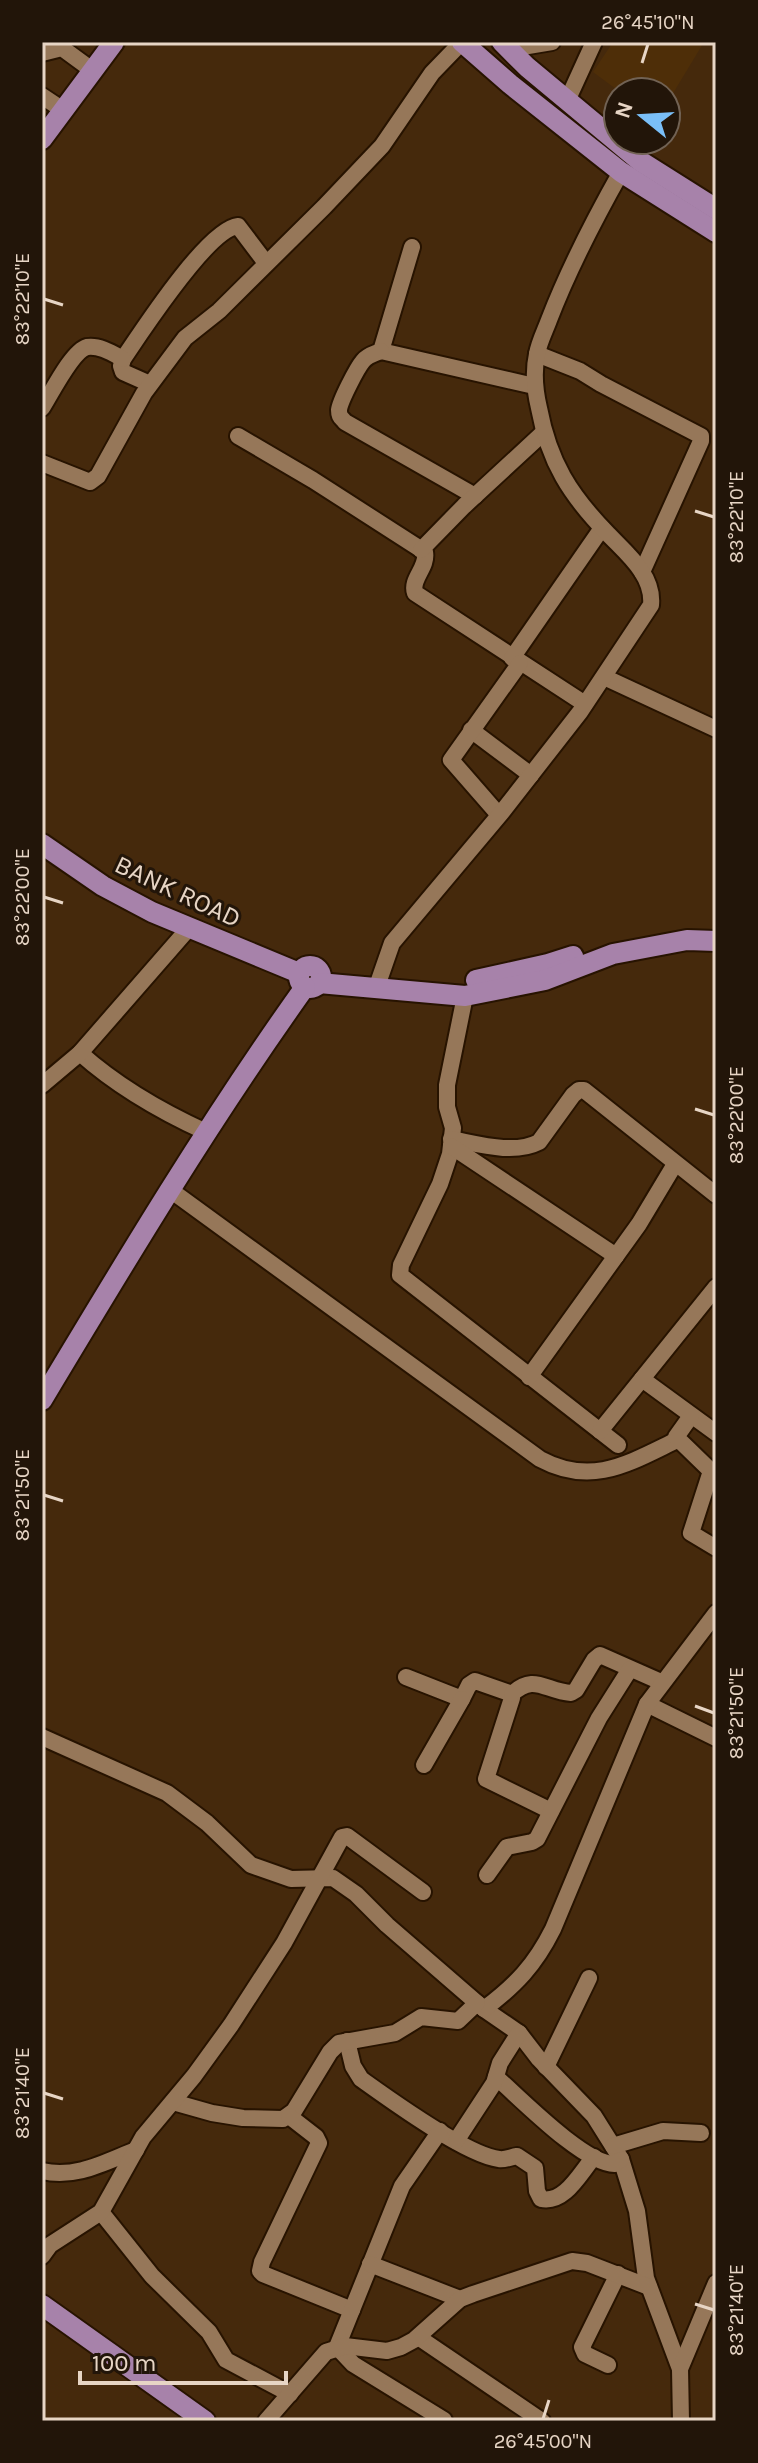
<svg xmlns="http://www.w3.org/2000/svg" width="758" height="2463" font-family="Karla,sans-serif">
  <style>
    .built { fill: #4e2e08 }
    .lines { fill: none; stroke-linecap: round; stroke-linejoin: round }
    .minor-casing { stroke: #271300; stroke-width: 20 }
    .major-casing { stroke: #271300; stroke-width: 24 }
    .minor { stroke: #967759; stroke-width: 16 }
    .major { stroke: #a782aa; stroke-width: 20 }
    .ticks { fill: none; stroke: #e7d5c5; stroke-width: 3 }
    .labels { text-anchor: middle; stroke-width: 6; stroke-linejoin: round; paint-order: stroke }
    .street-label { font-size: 26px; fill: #e7d5c5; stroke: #221509 }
    .neatline { fill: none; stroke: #e7d5c5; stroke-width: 3 }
    .ticks-label { font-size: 20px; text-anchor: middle; fill: #e7d5c5 }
  </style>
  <rect width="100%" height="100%" fill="#45290c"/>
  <polygon class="built" points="613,42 704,42 666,105 666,92 620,92 593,72"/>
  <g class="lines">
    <defs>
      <g id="minor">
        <polyline points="510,49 552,42"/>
        <polyline points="42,53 62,48 92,70"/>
        <polyline points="42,96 63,110"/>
        <polyline points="567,101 594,42"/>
        <polyline points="412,247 381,351 534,386"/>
        <path d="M381,351C374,354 368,355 363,361C357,368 340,401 339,410C339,417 341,417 345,422L475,496"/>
        <polyline points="537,354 580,371 601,384 701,436 701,441 642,572"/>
        <path d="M150,384L123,372L121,366L123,359C142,331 208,229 238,226L266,263"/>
        <path d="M42,408C51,394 72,351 87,347C99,345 112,353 123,359"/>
        <path d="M238,436L313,480L425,552C428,568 410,579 415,593L585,704"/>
        <polyline points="42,463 90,482 98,476 144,393 185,338 219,311 324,207 382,146 432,73 462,42"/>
        <polyline points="421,550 464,506 543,433"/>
        <polyline points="512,658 602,528"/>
        <polyline points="604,677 716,729"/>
        <polyline points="471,730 531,775"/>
        <polyline points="499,815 451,760 520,663"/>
        <path d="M376,989L392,943L502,812L580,712L651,605C654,575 626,553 608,534C570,495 549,462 539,408C535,391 533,372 537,354C539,342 545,331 549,320C569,268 594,220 621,172"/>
        <polyline points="465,996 447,1085 447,1107 453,1128 450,1154 440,1184 401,1265 400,1275 618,1445"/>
        <path d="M80,1053C118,1087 160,1111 206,1132"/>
        <polyline points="42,1085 80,1053 189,928"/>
        <path d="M451,1139C478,1144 514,1155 539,1142L573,1095L579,1090H584L716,1195"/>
        <polyline points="451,1146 616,1256"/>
        <path d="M169,1189L540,1459C592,1487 629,1463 677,1440"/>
        <polyline points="529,1377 639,1224 675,1164"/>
        <polyline points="642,1379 716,1433"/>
        <polyline points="691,1416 676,1437 711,1471 691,1533 716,1548"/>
        <polyline points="600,1431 716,1287"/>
        <polyline points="406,1677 462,1699 469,1685 475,1681 512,1694 512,1698 486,1779 551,1811"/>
        <path d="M512,1694C534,1673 545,1691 571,1693L576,1690L594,1660L600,1655L661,1682"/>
        <polyline points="647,1704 716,1738"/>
        <polyline points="42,1737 167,1793 207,1823 251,1865 291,1879 333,1878 356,1894 387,1925 484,2009 519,2033 539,2059 594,2116 621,2159 637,2211 646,2278 680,2369"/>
        <polyline points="424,1765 462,1699"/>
        <polyline points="487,1875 507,1847 532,1842 537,1839 599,1718 630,1669"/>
        <path d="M484,2009C516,1985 535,1965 553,1929L647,1704L716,1613"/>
        <path d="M347,2041L353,2066L361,2079C389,2099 466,2155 499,2159C505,2160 511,2157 517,2156L535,2168L537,2191L541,2199C565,2204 580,2173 594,2157"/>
        <polyline points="546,2067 589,1978"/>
        <path d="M496,2077C520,2098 585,2165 615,2164L621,2159"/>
        <polyline points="173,2102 212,2113 243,2118 283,2119 294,2111 330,2052 339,2043 395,2033 421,2017 458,2021 477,2003"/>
        <polyline points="289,2116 316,2137 319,2143 262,2262 260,2271 263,2274 352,2310"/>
        <polyline points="440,2131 402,2186 337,2347 353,2364 444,2420"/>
        <polyline points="456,2141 494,2083 500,2063 519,2033"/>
        <polyline points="613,2146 663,2131 701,2133"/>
        <path d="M42,2171C76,2179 105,2162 136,2150"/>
        <polyline points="101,2212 152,2276 209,2332 226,2360 290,2394"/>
        <polyline points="42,2256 50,2245 101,2212 143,2137 194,2076 231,2025 284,1943 342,1837 347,1836 423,1892"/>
        <polyline points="370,2264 460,2299"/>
        <polyline points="418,2337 542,2421"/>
        <polyline points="608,2365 585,2354 582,2347 618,2274"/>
        <polyline points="266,2421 326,2352 345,2346 387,2351 401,2347 414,2340 460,2299 473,2294 572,2261 587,2263 649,2287"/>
        <polyline points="681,2421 680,2369 716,2283"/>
      </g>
      <g id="major">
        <polyline points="462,42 510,84 621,172 716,232"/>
        <polyline points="502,42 527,67 640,161 716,209"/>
        <polyline points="42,139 114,42"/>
        <polyline points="42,844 103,886 152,912 299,973"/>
        <circle cx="310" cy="977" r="11"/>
        <polyline points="476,980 548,964 573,956"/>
        <polyline points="319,983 465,996 545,980 613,954 687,940 716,941"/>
        <path d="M42,1400C126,1260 210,1120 305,987"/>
        <polyline points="42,2305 205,2421"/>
      </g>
    </defs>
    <use href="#minor" class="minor-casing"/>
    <use href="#major" class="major-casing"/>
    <use href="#minor" class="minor"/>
    <use href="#major" class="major"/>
  </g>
  <path class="ticks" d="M642,63L648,44M44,299L63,305M695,511L714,517M44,897L63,903M695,1109L714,1115M44,1495L63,1501M695,1706L714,1713M44,2093L63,2099M695,2304L714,2310M543,2419L549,2400"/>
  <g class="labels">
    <g class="street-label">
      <text transform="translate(178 891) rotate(25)" y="9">BANK ROAD</text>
    </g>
  </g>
  <rect width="758" height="2463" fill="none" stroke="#221509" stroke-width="88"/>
  <g transform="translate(642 116) rotate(288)"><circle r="38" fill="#221509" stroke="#716254" stroke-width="2"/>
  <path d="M0-6L14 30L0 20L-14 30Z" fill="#7abff8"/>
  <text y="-12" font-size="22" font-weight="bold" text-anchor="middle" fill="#e7d5c5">N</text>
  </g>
  <path d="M80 2371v12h206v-12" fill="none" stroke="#e7d5c5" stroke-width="4"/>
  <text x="92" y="2371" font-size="24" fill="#e7d5c5" stroke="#221509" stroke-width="6" paint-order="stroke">100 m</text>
  <rect x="44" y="44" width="670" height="2375" class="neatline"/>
  <g class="ticks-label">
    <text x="648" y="29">26°45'10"N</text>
    <text transform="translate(22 299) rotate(-90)" y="7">83°22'10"E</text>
    <text transform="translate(736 517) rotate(-90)" y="7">83°22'10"E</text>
    <text transform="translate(22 897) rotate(-90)" y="7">83°22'00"E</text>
    <text transform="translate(736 1115) rotate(-90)" y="7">83°22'00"E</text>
    <text transform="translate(22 1495) rotate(-90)" y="7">83°21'50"E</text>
    <text transform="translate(736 1713) rotate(-90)" y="7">83°21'50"E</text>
    <text transform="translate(22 2093) rotate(-90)" y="7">83°21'40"E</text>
    <text transform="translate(736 2310) rotate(-90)" y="7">83°21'40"E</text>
    <text x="543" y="2448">26°45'00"N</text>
  </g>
</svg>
